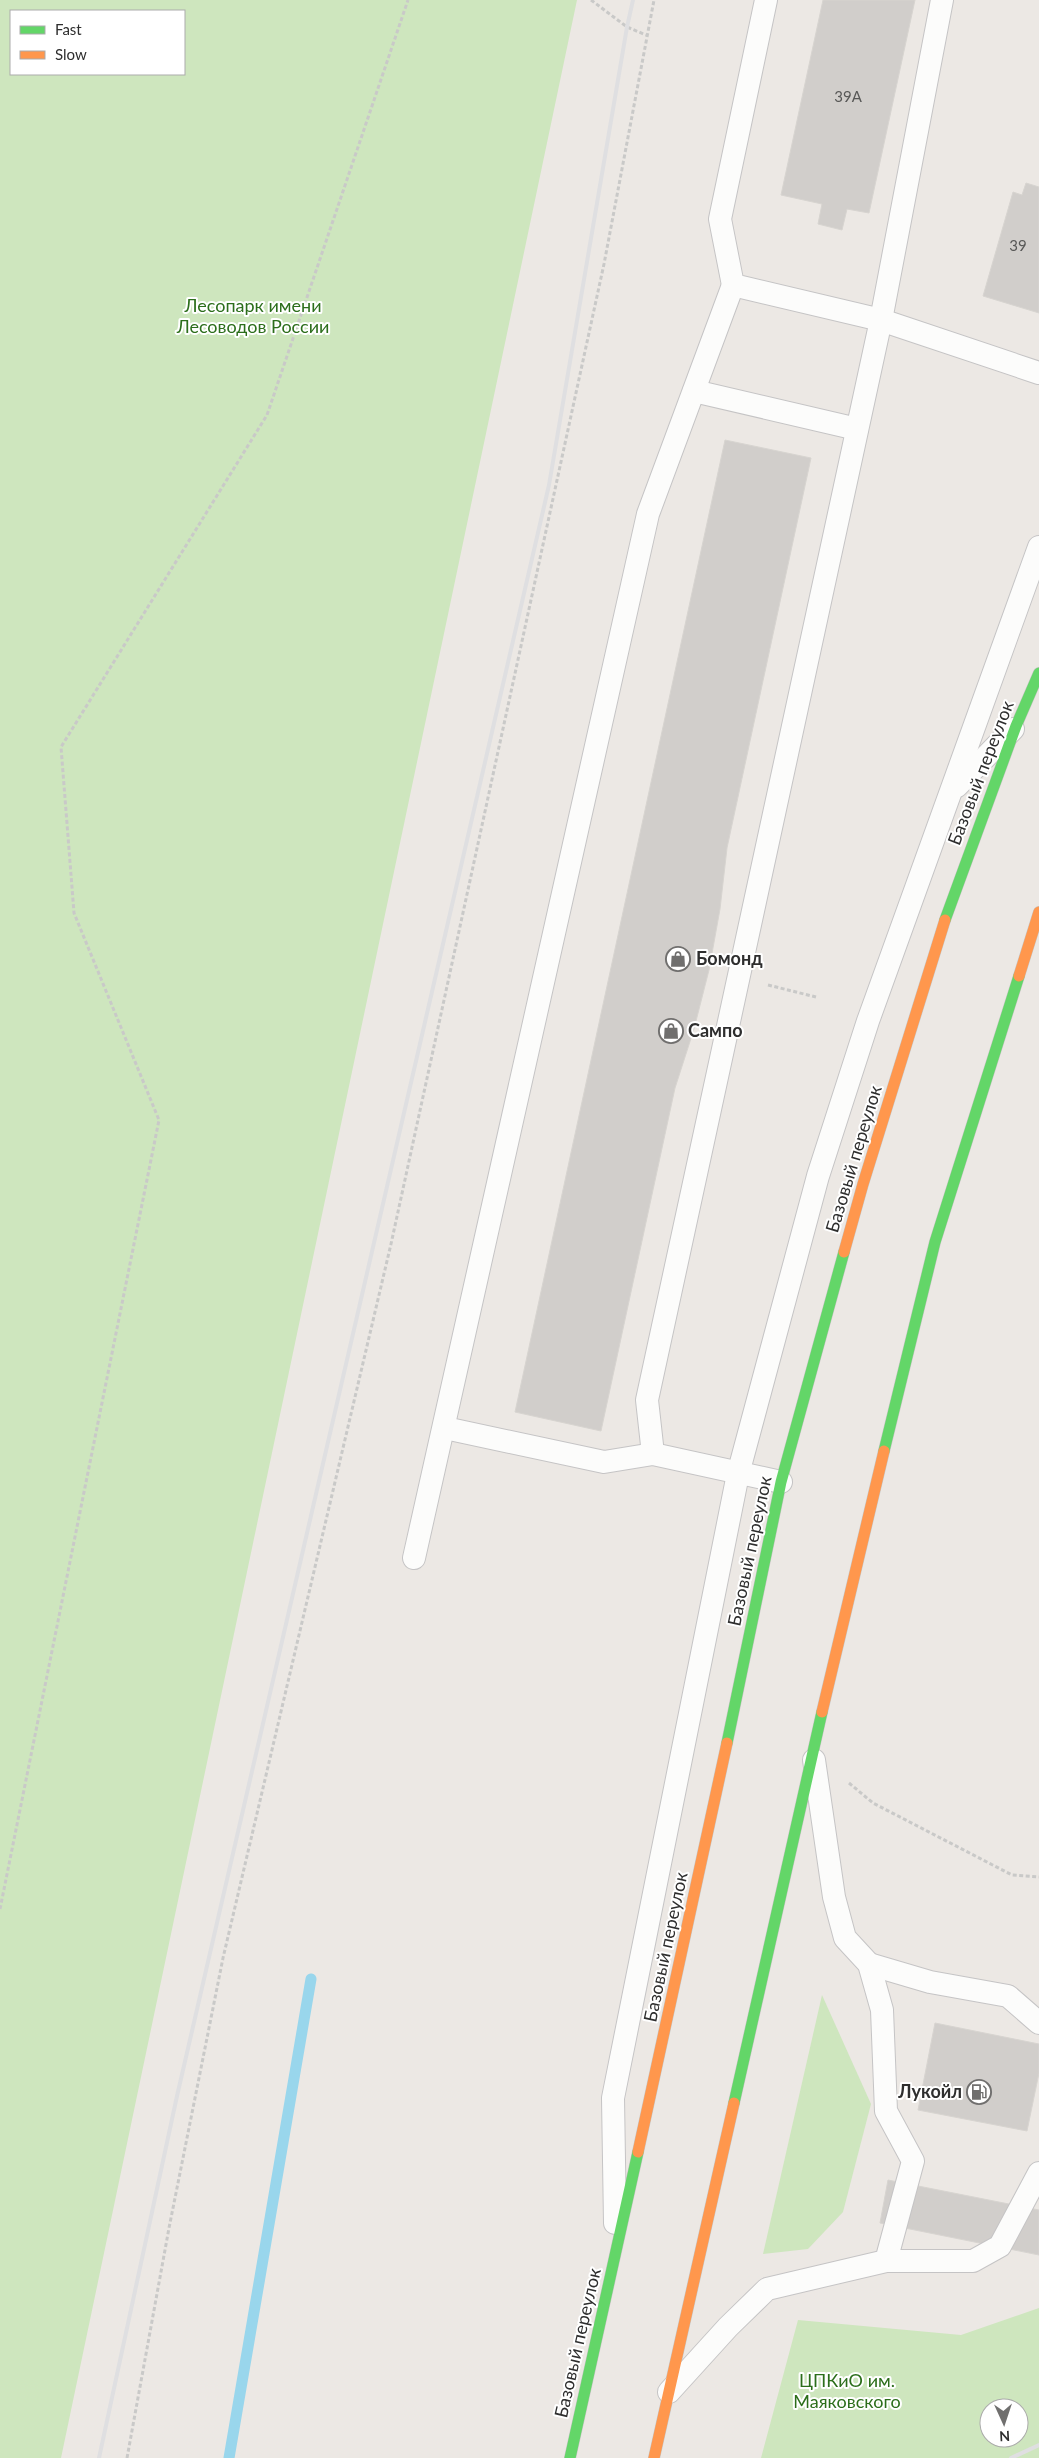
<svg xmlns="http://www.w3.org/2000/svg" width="1039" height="2458" font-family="Lato,sans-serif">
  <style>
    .green { fill: #cee6be; fill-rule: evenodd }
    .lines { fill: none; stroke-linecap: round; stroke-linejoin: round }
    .stream { stroke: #99d6ec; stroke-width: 11 }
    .building { fill: #d1cecb; stroke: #d7d4d0 }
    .lane-casing { stroke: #c5c4c5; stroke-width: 24 }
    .fast-casing { stroke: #c6c5c4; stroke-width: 12 }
    .slow-casing { stroke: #c6c5c4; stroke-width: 12 }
    .path { stroke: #c9c9c8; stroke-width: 3; stroke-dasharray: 4 2.5; stroke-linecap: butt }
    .lane { stroke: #fcfcfb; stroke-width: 22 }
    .fast { stroke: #63d668; stroke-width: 11 }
    .slow { stroke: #ff974d; stroke-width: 11 }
    .rail { stroke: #dfdfe1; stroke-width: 4 }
    .labels { text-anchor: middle; stroke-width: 4; stroke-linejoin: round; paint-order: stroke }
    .number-label { font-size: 15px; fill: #585857 }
    .park-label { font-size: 18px; fill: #2c6e1b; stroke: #fff }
    .street-label { font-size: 18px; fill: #2e2e2e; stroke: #fff }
    .poi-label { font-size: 18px; font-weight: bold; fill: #2e2e2e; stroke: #fff; text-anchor: start }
  </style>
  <rect width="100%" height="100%" fill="#ece8e4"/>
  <g class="green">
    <path d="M0,0H577L61,2458H0ZM184,11V74H11V11Z"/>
    <polygon points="822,1995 871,2104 843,2212 808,2249 763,2254"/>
    <path d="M1039,2308V2458H761L798,2320L961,2335ZM989,2408H1019V2438H989Z"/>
  </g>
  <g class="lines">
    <polyline class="stream" points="229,2458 311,1979"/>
  </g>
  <g class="building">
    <polygon points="823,0 915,0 869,213 847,209 842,230 818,224 822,204 781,195"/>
    <polygon points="1026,183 1039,187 1039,313 983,296 1013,192 1022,195"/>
    <polygon points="725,440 811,458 727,848 720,909 709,970 694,1029 675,1088 601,1431 515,1412"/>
    <polygon points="935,2023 1039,2044 1039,2073 1027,2131 918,2110"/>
    <polygon points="888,2180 1039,2210 1039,2255 880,2223"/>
  </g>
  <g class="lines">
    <defs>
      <g id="lane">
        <polyline points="766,0 720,219 733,285 881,320 1039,373"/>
        <polyline points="694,391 857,429"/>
        <polyline points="957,786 1013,729"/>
        <polyline points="445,1428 604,1462 653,1454"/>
        <polyline points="781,1482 653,1454 647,1400 881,320 942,0"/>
        <polyline points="414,1558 648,514 733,285"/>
        <polyline points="869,1964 930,1982 1008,1996 1039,2023"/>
        <polyline points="615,2223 613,2098 738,1474 818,1176 868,1021 1039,547"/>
        <polyline points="886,2261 973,2261 1000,2246 1039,2173"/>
        <polyline points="669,2392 728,2327 767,2289 886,2261 913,2161 886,2111 882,2010 869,1964 845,1938 834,1897 814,1760"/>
      </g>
      <g id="fast">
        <polyline points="945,920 1016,726 1039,673"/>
        <polyline points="884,1451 935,1242 1019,976"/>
        <polyline points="727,1743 781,1482 844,1252"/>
        <polyline points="734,2103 822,1712"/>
        <polyline points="570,2458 638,2152"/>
      </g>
      <g id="slow">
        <polyline points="1019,976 1039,912"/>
        <polyline points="844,1252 863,1184 945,920"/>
        <polyline points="822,1712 884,1451"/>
        <polyline points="638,2152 727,1743"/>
        <polyline points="654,2458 734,2103"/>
      </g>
    </defs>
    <use href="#lane" class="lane-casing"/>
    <use href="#fast" class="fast-casing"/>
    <use href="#slow" class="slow-casing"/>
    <g class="path">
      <polyline points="591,0 627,27 646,35"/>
      <polyline points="768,985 816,997"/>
      <polyline points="849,1783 873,1803 1012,1875 1039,1877"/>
      <polyline points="0,1909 159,1120 74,913 61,747 267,415 408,0"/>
      <polyline points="127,2458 169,2228 223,1958 391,1244 604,264 654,0"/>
    </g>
    <use href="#lane" class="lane"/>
    <use href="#fast" class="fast"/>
    <use href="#slow" class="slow"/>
    <g class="rail">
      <polyline points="99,2458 177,2096 549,485 627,27 633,0"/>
      <polyline points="1011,2458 1039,2445"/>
    </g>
  </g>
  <defs>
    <symbol id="shop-ring" viewBox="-11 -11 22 22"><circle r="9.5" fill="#fff" stroke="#706f6e" stroke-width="1.5"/><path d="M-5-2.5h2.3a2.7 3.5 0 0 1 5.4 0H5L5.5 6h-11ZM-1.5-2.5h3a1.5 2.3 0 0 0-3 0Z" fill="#706f6e"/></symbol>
    <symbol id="fuel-ring" viewBox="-11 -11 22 22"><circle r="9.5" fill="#fff" stroke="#706f6e" stroke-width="1.5"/><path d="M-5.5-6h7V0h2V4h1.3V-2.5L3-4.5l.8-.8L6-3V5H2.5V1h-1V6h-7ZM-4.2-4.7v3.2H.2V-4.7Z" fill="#706f6e"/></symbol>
  </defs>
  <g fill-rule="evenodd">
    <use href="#shop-ring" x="664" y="945" width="28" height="28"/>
    <use href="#shop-ring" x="657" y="1017" width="28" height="28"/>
    <use href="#fuel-ring" x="965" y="2078" width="28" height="28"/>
  </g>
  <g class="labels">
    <g class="number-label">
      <text x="848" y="102">39А</text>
      <text x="1018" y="251">39</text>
    </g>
    <g class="park-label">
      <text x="253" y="312">Лесопарк имени<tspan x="253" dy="21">Лесоводов России</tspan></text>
      <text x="847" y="2387">ЦПКиО им.<tspan x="847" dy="21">Маяковского</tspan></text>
    </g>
    <g class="street-label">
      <text transform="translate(981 773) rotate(-69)" y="6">Базовый переулок</text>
      <text transform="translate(854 1159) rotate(-73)" y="6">Базовый переулок</text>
      <text transform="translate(750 1551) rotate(-78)" y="6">Базовый переулок</text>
      <text transform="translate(666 1947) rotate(-78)" y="6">Базовый переулок</text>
      <text transform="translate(578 2343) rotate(-77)" y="6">Базовый переулок</text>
    </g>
    <g class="poi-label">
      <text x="696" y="965">Бомонд</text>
      <text x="688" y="1037">Сампо</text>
      <text x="962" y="2098" text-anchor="end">Лукойл</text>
    </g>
  </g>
  <rect x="10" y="10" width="175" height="65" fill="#ffffff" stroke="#ababab"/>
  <rect x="20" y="26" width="25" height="8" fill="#63d668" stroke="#ababab"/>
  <text x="55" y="35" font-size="15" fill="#2e2e2e">Fast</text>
  <rect x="20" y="51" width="25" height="8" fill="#ff974d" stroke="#ababab"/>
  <text x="55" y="60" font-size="15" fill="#2e2e2e">Slow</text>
  <g transform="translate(1004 2423) rotate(177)"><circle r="24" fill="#ffffff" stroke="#ababab"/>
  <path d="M0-4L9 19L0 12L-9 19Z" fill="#706f6e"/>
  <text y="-8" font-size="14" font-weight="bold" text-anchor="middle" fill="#2e2e2e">N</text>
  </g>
</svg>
